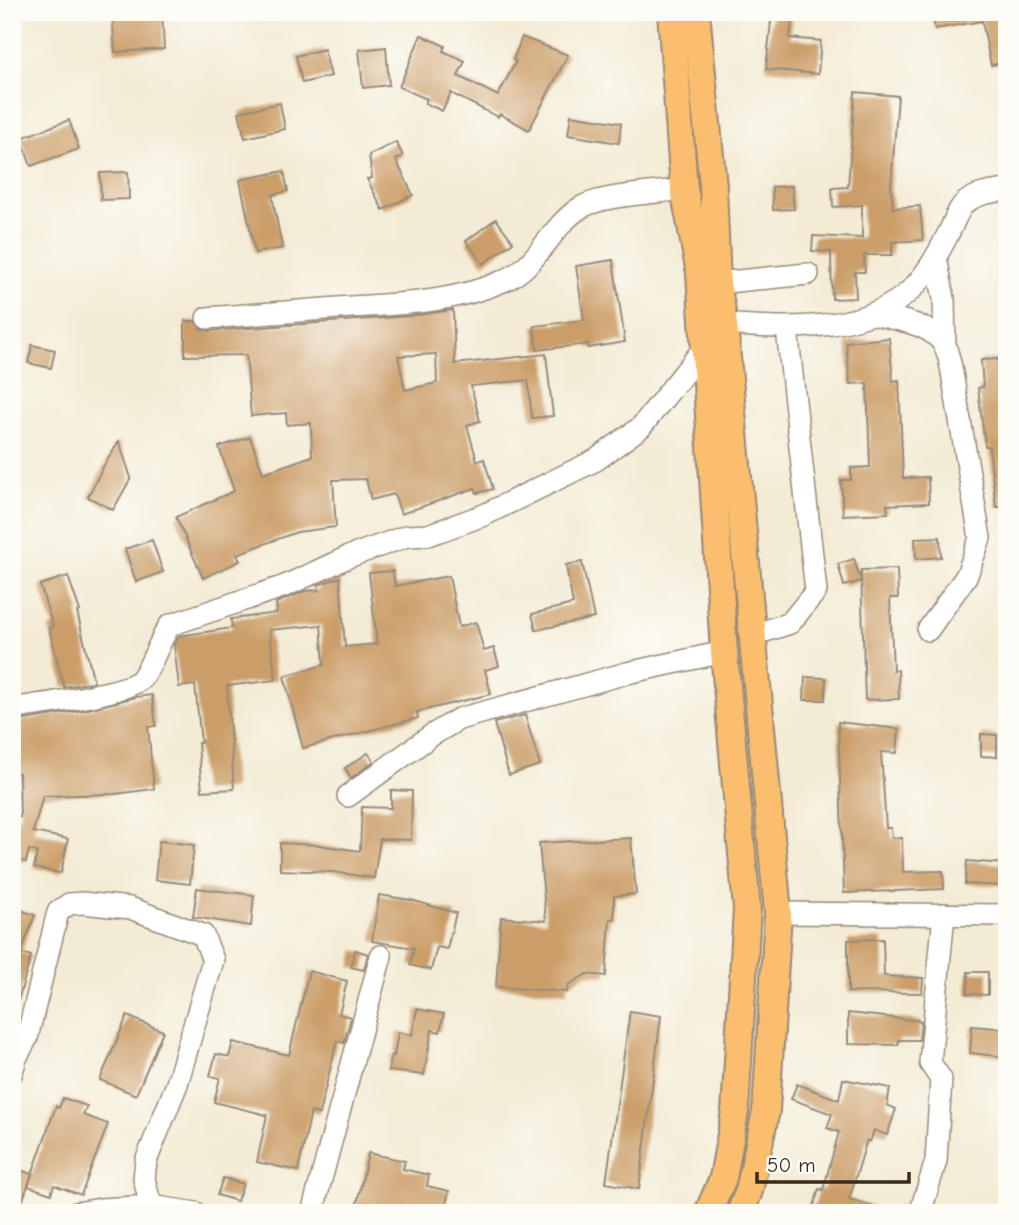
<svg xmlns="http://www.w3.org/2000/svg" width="1019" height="1225" font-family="'Comic Neue',sans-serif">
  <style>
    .building { fill: #cb9d68; fill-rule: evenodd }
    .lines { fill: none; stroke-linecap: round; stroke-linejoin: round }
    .minor-casing { stroke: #978a79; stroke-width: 24 }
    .major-casing { stroke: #978a79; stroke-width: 30 }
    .minor { stroke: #fff; stroke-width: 21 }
    .major { stroke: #fabe6e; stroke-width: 26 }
  </style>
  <rect width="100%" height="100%" fill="#fdfcf7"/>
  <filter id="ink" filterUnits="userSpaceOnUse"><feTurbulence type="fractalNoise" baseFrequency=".0143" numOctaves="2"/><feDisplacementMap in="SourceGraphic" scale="14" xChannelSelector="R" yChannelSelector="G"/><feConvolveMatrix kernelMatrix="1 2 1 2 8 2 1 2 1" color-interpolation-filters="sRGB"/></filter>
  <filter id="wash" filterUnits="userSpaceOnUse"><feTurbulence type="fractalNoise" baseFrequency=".00686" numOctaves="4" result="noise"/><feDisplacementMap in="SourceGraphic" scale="28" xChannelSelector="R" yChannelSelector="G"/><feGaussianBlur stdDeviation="1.57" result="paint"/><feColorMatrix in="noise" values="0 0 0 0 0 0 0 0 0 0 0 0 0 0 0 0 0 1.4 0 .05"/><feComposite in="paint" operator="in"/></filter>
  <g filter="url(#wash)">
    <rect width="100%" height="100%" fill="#f3ebd4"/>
    <g id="blocks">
      <g class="building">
        <polygon points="112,12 162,12 164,49 115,52"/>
        <polygon points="772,12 793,12 790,38 821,41 818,74 766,69"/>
        <polygon points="932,12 1007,12 1007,62 991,65 982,21 935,29"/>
        <polygon points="421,35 445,46 443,51 465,61 458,76 498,96 516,61 513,60 522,37 568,55 529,130 500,114 498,117 451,93 442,111 425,103 427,99 399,87"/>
        <polygon points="386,47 389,85 363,88 359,50"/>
        <polygon points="324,49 331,76 302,83 296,56"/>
        <polygon points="855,92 898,96 891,187 893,208 920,206 923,240 892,242 892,255 864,255 865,272 855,272 856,298 832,299 831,252 812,251 813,236 862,238 862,205 833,207 832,188 848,187"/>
        <polygon points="280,103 285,129 245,138 239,112"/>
        <polygon points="571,115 621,123 619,143 568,135"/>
        <polygon points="69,120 79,149 31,166 21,138"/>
        <polygon points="396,142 403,156 396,160 413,195 383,210 367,179 372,178 369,155"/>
        <polygon points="284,171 288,191 272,195 282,248 255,253 240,180"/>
        <polygon points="128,172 129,199 101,200 100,173"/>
        <polygon points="792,186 794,209 773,210 772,187"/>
        <polygon points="496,219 513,242 483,264 466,241"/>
        <polygon points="613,260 625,342 588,348 588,344 537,350 534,326 584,320 576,266"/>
        <path d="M453,310L455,364L546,354L553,416L532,418L528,380L471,386L480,421L467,425L477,461L484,459L493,489L477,493L475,488L401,514L394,494L371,500L366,479L333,480L336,527L297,532L237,554L240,561L203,578L176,517L234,491L219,447L250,437L263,473L312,456L311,423L287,425L286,413L251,416L246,355L185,356V321H195L201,329L208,331L410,316ZM436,354L437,383L405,390L398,356Z"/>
        <polygon points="889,338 893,381 899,380 903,478 928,477 929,503 887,505 888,513 843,515 841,480 851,480 851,468 870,467 867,383 850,384 846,342"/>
        <polygon points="32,345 55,350 51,368 28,363"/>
        <polygon points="998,359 999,386 1002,386 1007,443 1007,507 996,507 989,446 985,446 978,388 983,387 981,360"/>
        <polygon points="119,441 131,478 113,510 88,497 103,467"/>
        <polygon points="940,537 941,557 916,559 915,538"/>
        <polygon points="152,540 163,572 136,582 125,549"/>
        <polygon points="854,559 861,581 844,586 838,564"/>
        <polygon points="582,562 594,618 536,630 532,614 573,604 566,565"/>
        <polygon points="897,569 898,598 890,598 893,670 898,670 899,699 865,700 861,570"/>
        <polygon points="393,571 395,586 449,576 459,627 476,622 484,651 494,648 499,666 485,670 491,694 417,712 418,718 303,748 284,676 324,665 321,625 269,630 276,680 227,686 234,789 202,791 198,743 201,743 195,685 179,687 174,645 179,636 232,628 231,619 277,613 276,603 305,591 319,590 318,585 340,577 345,647 377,644 369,573"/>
        <polygon points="68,576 80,611 77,612 94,682 64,687 49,628 53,627 40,585"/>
        <polygon points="805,677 826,678 825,700 804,700"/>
        <polygon points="152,695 156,726 148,727 154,789 115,794 43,796 33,832 68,839 61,873 34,868 37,852 29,850 26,862 20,861 20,847 12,845 12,815 20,817 19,773 12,774 12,722 84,710 136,697"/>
        <polygon points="525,715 540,765 509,775 494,723"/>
        <polygon points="838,722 899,729 897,753 881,752 886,828 891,828 892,838 902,838 903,872 943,871 944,889 844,893"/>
        <polygon points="981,734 997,735 997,757 981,756"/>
        <polygon points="368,753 374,761 351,778 345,768"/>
        <polygon points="391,790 412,791 411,840 380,839 374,878 333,872 280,870 280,843 319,845 360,851 362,807 391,808"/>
        <polygon points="631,838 636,894 614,896 614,919 610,919 606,976 587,974 568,985 567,992 496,987 501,917 546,921 539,843"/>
        <polygon points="159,841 194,845 190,884 155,880"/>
        <polygon points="967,861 1004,864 1003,886 965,884"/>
        <polygon points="197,888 254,895 251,926 193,917"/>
        <polygon points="379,895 411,900 456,913 447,949 437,947 431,970 410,965 414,948 372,941"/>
        <polygon points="12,907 35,915 21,953 31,956 17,1004 12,1003"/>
        <polygon points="883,939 884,976 923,978 922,993 848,992 848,940"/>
        <polygon points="355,950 368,954 364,970 351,967"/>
        <polygon points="309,971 347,981 339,1014 351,1017 344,1043 337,1041 319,1114 311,1112 298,1171 257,1162 267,1115 214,1102 220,1078 210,1076 216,1054 229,1057 233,1042 289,1055"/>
        <polygon points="968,972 988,972 988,995 967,994"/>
        <polygon points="417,1009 444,1014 440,1032 432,1030 424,1075 388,1071 391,1055 394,1056 398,1032 412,1035"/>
        <polygon points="630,1011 661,1016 639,1189 606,1183"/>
        <polygon points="848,1013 921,1021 919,1040 899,1040 898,1045 848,1044"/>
        <polygon points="127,1016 163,1031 136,1095 100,1080"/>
        <polygon points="972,1026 1007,1029 1007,1057 970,1053"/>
        <polygon points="843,1079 890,1088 887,1105 896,1109 887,1135 874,1130 870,1142 867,1140 849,1199 882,1209 881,1213 812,1213 819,1189 823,1190 839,1132 827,1128 832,1114 791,1099 797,1084 839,1100"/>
        <polygon points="63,1098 87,1106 83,1115 108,1124 81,1195 54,1185 51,1194 28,1186 56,1106 59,1108"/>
        <polygon points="368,1153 405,1161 403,1169 429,1175 427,1186 449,1191 444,1213 355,1213"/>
        <polygon points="12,1167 32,1174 18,1213 12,1213"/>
        <polygon points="223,1178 243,1184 237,1201 217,1195"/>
      </g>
    </g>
  </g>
  <g filter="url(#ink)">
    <use href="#blocks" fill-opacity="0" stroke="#978a79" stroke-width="2"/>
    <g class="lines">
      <defs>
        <g id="minor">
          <polyline points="936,257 944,299 945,346"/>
          <polyline points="717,283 808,274"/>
          <path d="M874,314C897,320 931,323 944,345C948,351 949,360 951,367L980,538L967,575L928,630"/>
          <path d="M207,318C255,314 303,311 351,307C401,304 456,302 503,281C538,267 550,227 580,208C601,195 657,193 684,189"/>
          <path d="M724,324C781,328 857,334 905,295C924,280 937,256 948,234C953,225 958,208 966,202C978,193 993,192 1007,190"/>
          <polyline points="753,635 790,623 816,591 787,329"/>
          <path d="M12,709C37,704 129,694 142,678C154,662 158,642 170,625L285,586L348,557L407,536L428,535L484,515L596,460L641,427L704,348"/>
          <polyline points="348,796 432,735 459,719 627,673 724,652"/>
          <polyline points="778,913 1007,915"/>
          <polyline points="12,1072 16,1058 27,1038 58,912 69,904 82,903 130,908 203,935 213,960 177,1084 146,1161 144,1179 151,1206"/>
          <polyline points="76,1213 101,1209 151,1206 196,1213"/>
          <polyline points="312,1213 381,956"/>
          <polyline points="920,1213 936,1161 941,1079 930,1063 944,914"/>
        </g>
        <g id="major">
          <polyline points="671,12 684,189 700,273 724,652 747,909 735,1112 723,1178 708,1213"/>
          <polyline points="696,12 713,186 717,283 724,324 778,913 766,1111 749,1191 740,1213"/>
        </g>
      </defs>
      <use href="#minor" class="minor-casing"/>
      <use href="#major" class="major-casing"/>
      <use href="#minor" class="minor"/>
      <use href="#major" class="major"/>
    </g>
  </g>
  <rect width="1019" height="1225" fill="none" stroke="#fdfcf7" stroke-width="42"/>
  <path d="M757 1172v10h152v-10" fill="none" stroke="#3b2a1e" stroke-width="3.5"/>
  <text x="767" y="1172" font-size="21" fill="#3b2a1e" stroke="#fdfcf7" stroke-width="5" paint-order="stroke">50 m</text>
</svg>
